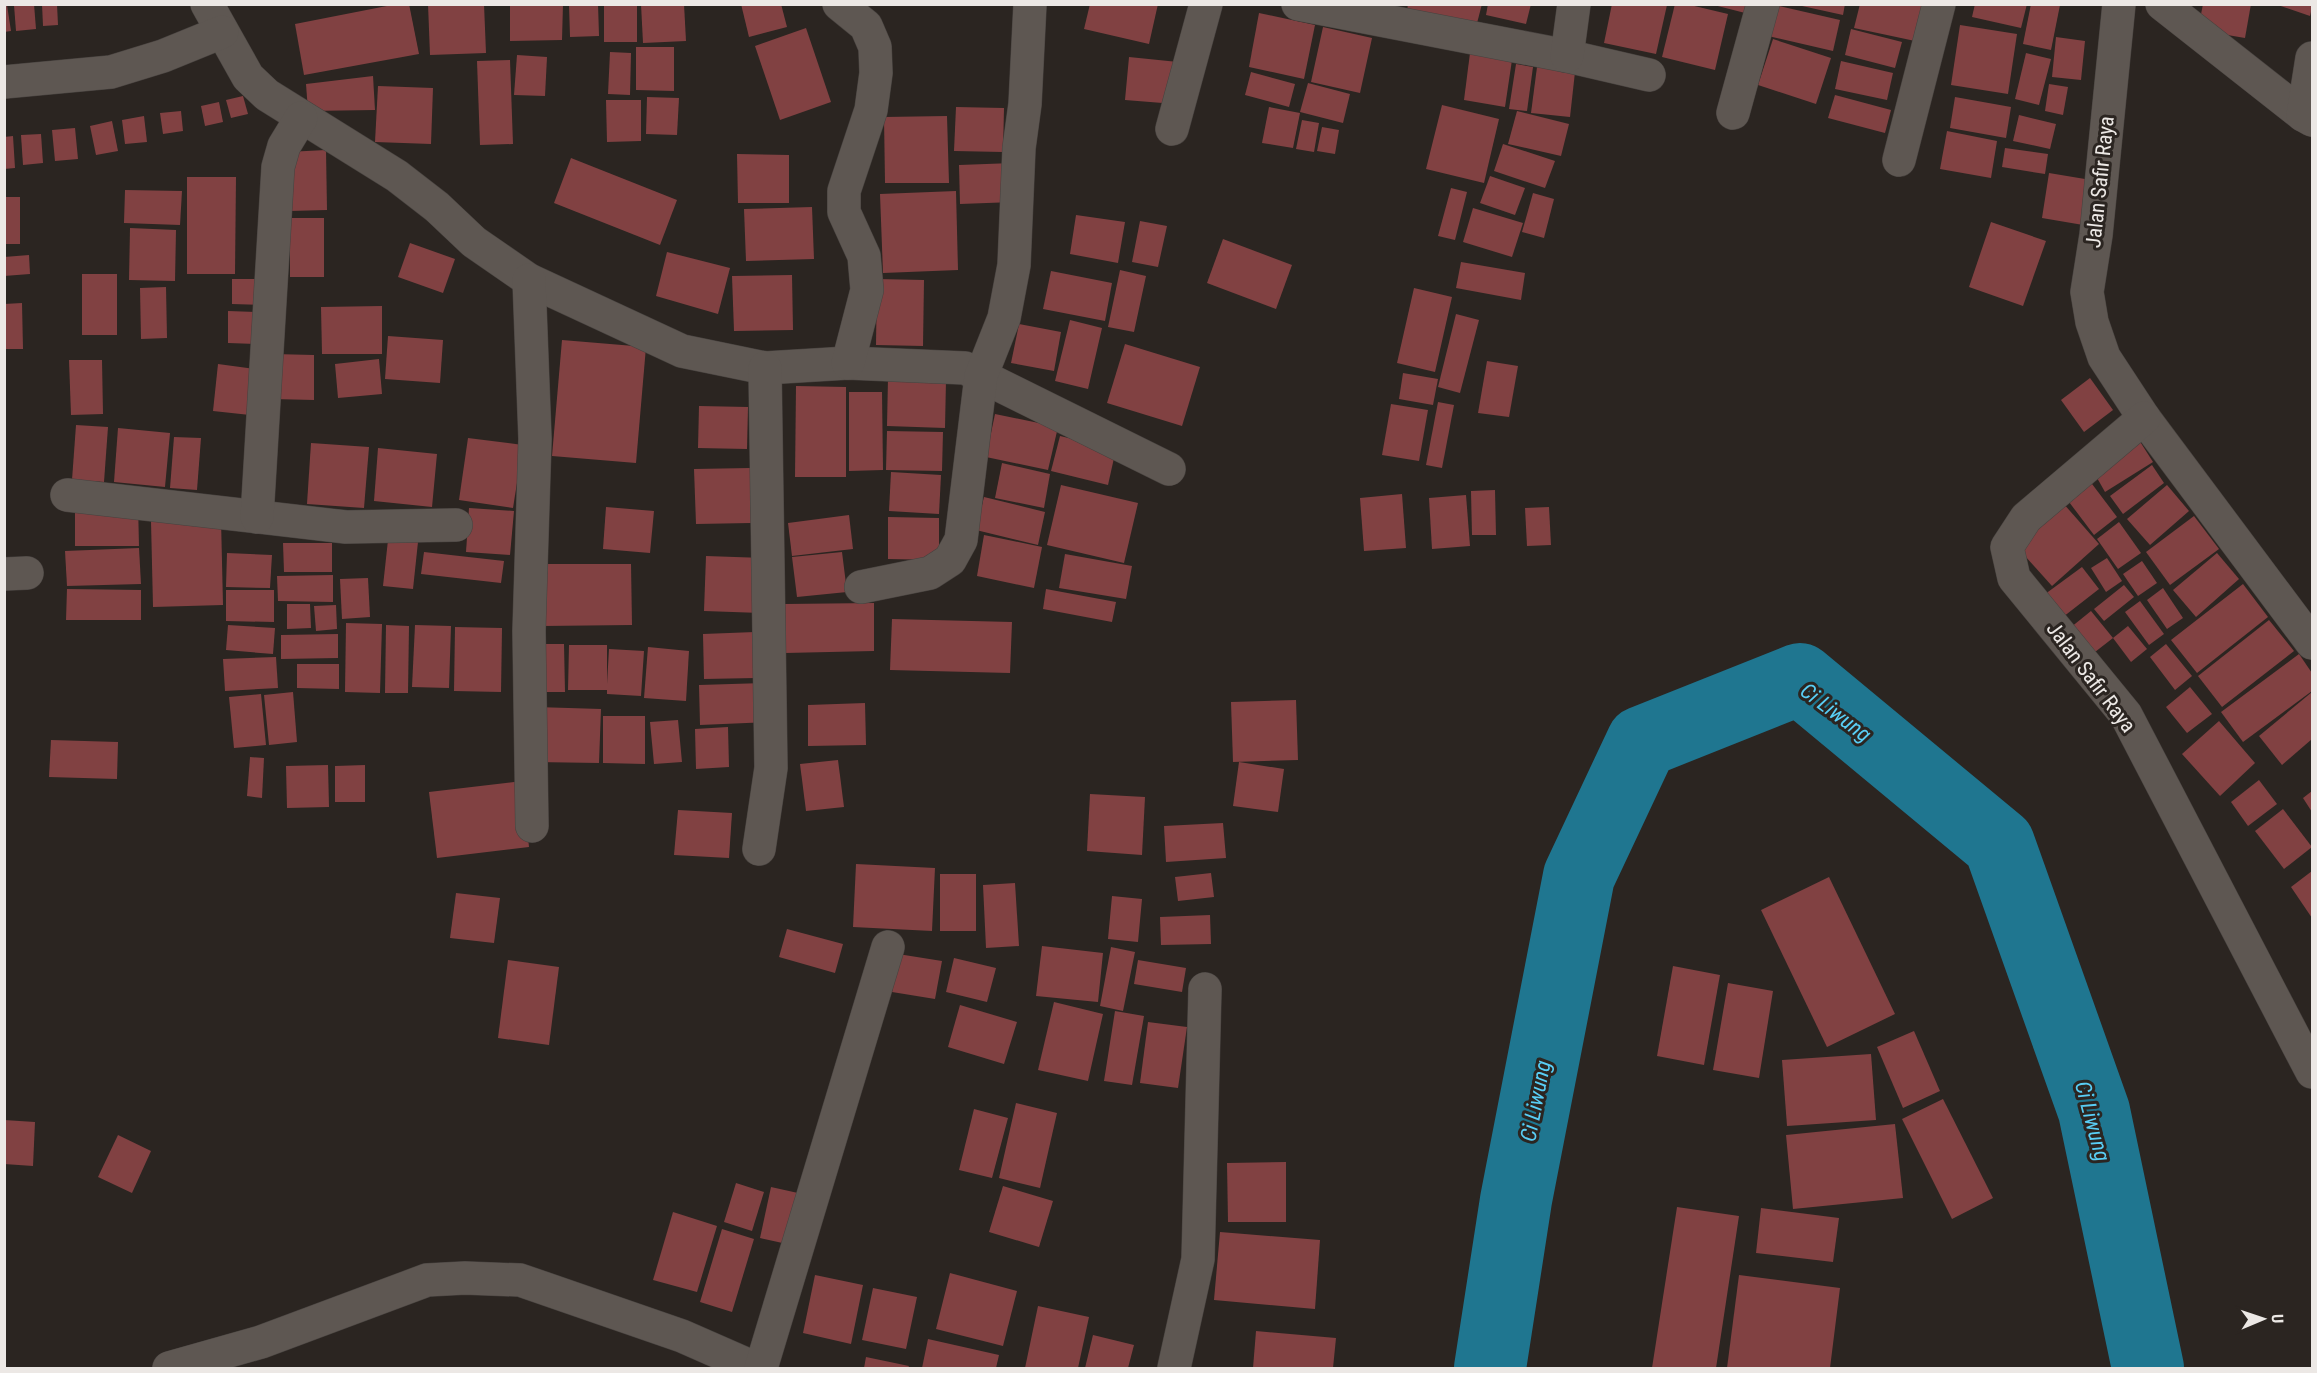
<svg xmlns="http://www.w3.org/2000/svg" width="2317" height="1373" font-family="'Roboto Condensed',sans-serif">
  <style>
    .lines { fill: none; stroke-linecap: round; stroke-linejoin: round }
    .river { stroke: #1f7690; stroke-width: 72 }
    .building { fill: #814142 }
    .minor-casing { stroke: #47423f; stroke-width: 34 }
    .minor { stroke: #5e5752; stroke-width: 33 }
    .labels { text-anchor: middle; stroke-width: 6; stroke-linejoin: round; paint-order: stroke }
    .street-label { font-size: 21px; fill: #ece8e5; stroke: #2b2521 }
    .water-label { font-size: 22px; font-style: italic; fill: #59cef5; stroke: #2b2521 }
  </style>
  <rect width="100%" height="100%" fill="#2b2521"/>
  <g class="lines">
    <polyline class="river" points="1490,1368 1516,1200 1579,876 1642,742 1800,679 1999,844 2094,1111 2148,1368"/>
  </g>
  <g class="building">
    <polygon points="34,4 36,29 16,31 14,5"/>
    <polygon points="42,4 57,4 58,25 43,26"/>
    <polygon points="397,4 409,4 419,54 304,75 295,24"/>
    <polygon points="428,4 484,4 486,53 430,55"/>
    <polygon points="510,4 563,4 562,40 510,41"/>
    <polygon points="569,4 598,4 599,36 570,37"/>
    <rect x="604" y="4" width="33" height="38"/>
    <polygon points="641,4 684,4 686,41 643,43"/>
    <polygon points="741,4 781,4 787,27 749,37"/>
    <polygon points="1090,4 1158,4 1149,44 1084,29"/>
    <polygon points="1408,4 1482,4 1476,27 1407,11"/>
    <polygon points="1488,4 1531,4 1526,24 1486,15"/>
    <polygon points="1612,4 1667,5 1656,54 1604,43"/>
    <polygon points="1675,4 1686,4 1728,14 1715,70 1662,57"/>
    <polygon points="1710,4 1751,4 1749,14"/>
    <polygon points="1793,4 1845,4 1843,15"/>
    <polygon points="1860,4 1922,4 1915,41 1854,28"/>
    <polygon points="1975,4 2027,4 2021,28 1972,17"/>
    <polygon points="2031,4 2060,5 2051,50 2023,44"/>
    <polygon points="2203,4 2251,4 2245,38 2198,30"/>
    <polygon points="2275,4 2312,4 2312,7 2310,16"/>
    <polygon points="4,5 7,5 11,31 4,32"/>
    <polygon points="1775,5 1840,20 1833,51 1768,36"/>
    <polygon points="1259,13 1315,25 1304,79 1249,67"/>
    <polygon points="1960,25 2017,34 2008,94 1951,85"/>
    <polygon points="1323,27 1372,38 1360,93 1311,82"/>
    <polygon points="806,28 831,102 780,120 755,46"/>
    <polygon points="1851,29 1902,42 1895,68 1845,55"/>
    <polygon points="2056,37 2085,41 2081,80 2052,77"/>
    <polygon points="1773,39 1831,58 1816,104 1758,85"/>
    <polygon points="636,47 674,47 674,91 636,90"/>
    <polygon points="610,52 631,53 630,95 608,94"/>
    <polygon points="1470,53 1512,60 1505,107 1464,100"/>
    <polygon points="2026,53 2051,59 2039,105 2015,99"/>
    <polygon points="517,55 547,57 545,96 514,95"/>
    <polygon points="1129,57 1178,62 1175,104 1125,100"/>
    <polygon points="510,60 513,144 480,145 477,61"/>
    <polygon points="1841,61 1893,73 1887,100 1835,89"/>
    <polygon points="1516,64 1533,67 1527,111 1509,109"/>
    <polygon points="1537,67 1575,72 1570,117 1531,113"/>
    <polygon points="1251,72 1295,84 1289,107 1245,95"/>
    <polygon points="373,76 375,110 308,111 306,84"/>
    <polygon points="1308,83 1350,94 1343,123 1300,112"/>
    <polygon points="2049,84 2068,87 2063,115 2045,111"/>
    <polygon points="378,86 433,88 431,144 375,142"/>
    <polygon points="1835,95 1891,110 1885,133 1828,118"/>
    <polygon points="243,96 248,114 231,118 226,100"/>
    <polygon points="647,97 679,98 677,135 646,134"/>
    <polygon points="1955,97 2011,107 2006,138 1950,128"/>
    <polygon points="606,100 641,100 641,141 607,142"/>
    <polygon points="219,102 223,122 205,126 201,106"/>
    <polygon points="1442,105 1499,119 1484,183 1426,169"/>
    <polygon points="956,107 1004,108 1003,152 954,151"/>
    <polygon points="1269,107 1300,113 1293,148 1262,143"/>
    <polygon points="181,111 183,131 163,134 160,113"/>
    <polygon points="1517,111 1569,124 1561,156 1508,144"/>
    <polygon points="2019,115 2056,124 2050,149 2013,141"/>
    <polygon points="144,116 147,142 125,144 122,120"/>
    <polygon points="947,116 949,183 885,183 884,117"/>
    <polygon points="1302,120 1319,123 1314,152 1296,149"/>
    <polygon points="112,121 118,151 96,155 90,126"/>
    <polygon points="1322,127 1339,130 1335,154 1317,151"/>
    <polygon points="75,128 78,159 55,161 52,130"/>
    <polygon points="1947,131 1997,141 1991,178 1940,169"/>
    <polygon points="41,134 43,163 23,165 21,135"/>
    <polygon points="13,136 15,168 4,169 4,137"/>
    <polygon points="1503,144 1555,161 1545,188 1494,171"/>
    <polygon points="2005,148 2048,154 2045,174 2002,167"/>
    <polygon points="326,150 327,210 289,211 287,152"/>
    <polygon points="737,154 789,155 789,203 738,203"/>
    <polygon points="571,158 677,200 660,245 554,203"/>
    <polygon points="1013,163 1014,202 960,204 959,165"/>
    <polygon points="2049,173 2097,181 2089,226 2042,218"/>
    <polygon points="1490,176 1525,188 1515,215 1480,203"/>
    <polygon points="187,177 236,177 235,274 187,274"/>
    <polygon points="1451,188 1467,192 1455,240 1438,236"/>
    <polygon points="125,190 182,191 180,225 124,223"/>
    <polygon points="956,191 958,270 883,273 880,194"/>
    <polygon points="1533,193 1554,199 1544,238 1522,232"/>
    <rect x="4" y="197" width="16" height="47"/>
    <polygon points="812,207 814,259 746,261 744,209"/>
    <polygon points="1473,208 1523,223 1512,257 1463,242"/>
    <polygon points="1076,215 1125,222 1118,263 1070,254"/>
    <rect x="290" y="218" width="34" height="59"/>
    <polygon points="1140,221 1167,226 1158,267 1132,262"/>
    <polygon points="1991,222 2046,241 2023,306 1969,287"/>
    <polygon points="130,228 176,230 175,281 129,280"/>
    <polygon points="1223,239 1292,265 1276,309 1207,283"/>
    <polygon points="410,243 455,259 443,293 398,277"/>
    <polygon points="667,252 730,268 718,314 656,296"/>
    <polygon points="29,255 30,274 4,276 4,257"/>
    <polygon points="1461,262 1525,273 1521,300 1456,288"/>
    <polygon points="1120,270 1146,276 1134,332 1108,327"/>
    <polygon points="1051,271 1112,283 1105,321 1043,309"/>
    <rect x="82" y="274" width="35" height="61"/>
    <polygon points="792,275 793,330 734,331 732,276"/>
    <polygon points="232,279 265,279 264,305 232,304"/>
    <polygon points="877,279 924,280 923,346 876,345"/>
    <polygon points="166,287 167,338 141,339 140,288"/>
    <polygon points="1414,288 1452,297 1435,372 1397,363"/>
    <polygon points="22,303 23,349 4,349 4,304"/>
    <polygon points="382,306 382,354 322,354 321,307"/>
    <polygon points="228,311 260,312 260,344 228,343"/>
    <polygon points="1456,314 1479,320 1460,393 1438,387"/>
    <polygon points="1070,320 1102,328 1088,389 1055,381"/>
    <polygon points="1019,324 1061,332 1054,371 1011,363"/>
    <polygon points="388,336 443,340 440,383 385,379"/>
    <polygon points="562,340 646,347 636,463 552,456"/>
    <polygon points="1125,344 1200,367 1182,426 1107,403"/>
    <polygon points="273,354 314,355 314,400 272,399"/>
    <polygon points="379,359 382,394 338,398 335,364"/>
    <polygon points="69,360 102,360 103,414 71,415"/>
    <polygon points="1487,361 1518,366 1509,417 1478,413"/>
    <polygon points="218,364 255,369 250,415 213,411"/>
    <polygon points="1403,373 1438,379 1433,405 1399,399"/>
    <polygon points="888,378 946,380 945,428 887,426"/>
    <polygon points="2090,378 2113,410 2084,432 2061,400"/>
    <polygon points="796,386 846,387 846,477 795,477"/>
    <polygon points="849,392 882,392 883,470 849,471"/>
    <polygon points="1438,402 1454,405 1442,468 1426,465"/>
    <polygon points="1391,404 1428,410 1419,461 1382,455"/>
    <polygon points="699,406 748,407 747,449 698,448"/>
    <polygon points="995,414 1058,427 1048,470 986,457"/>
    <polygon points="76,425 108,427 104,482 72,480"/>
    <polygon points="118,428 170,433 165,487 114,482"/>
    <polygon points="887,431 943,432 942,471 886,470"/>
    <polygon points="1060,436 1116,449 1108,485 1051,471"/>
    <polygon points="174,437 201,438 197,490 170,488"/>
    <polygon points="468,438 523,445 513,508 459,500"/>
    <polygon points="2139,440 2153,462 2105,492 2092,469"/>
    <polygon points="311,443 369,447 364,508 307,504"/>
    <polygon points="378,448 437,454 432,507 374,501"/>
    <polygon points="1002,463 1050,474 1044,508 995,498"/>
    <polygon points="2152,465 2164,483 2123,514 2110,496"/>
    <polygon points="750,468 751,523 696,524 694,469"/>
    <polygon points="891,472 941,475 939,514 889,511"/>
    <polygon points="2086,476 2117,517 2094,535 2063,494"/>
    <polygon points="1061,485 1138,503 1124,563 1047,545"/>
    <polygon points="2167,485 2189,511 2150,545 2127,519"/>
    <polygon points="1495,490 1496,535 1472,535 1471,491"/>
    <polygon points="1402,494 1406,548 1364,551 1360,498"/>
    <polygon points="1466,495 1470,546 1432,549 1429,498"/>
    <polygon points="984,497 1045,512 1038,545 976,530"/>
    <polygon points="138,503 139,546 75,546 75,504"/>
    <polygon points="2063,503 2099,544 2052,586 2015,545"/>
    <polygon points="606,507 654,511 650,553 603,549"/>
    <polygon points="1549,507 1551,545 1527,546 1525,508"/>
    <polygon points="469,508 514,511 510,555 466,552"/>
    <polygon points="849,515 853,549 792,556 788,523"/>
    <polygon points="2194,516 2219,549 2170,585 2146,552"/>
    <polygon points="888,517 939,518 939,560 888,559"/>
    <polygon points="221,519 223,605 153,607 151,521"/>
    <polygon points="2119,522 2141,553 2118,569 2097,539"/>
    <polygon points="984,535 1042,547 1034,588 977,576"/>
    <polygon points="388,540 418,542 413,589 383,586"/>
    <polygon points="283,543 332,543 332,572 284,572"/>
    <polygon points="139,548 141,584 67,586 65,551"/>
    <polygon points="424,552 504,561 501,583 421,574"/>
    <polygon points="842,552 847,592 797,597 792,557"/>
    <polygon points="227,553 272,555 270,588 226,587"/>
    <polygon points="2217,553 2239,579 2196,617 2173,590"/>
    <polygon points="1065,554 1132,566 1126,599 1059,588"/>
    <polygon points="706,556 764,558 761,613 704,611"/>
    <polygon points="2107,558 2122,581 2106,592 2091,568"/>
    <polygon points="2142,561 2157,583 2138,596 2123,574"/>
    <polygon points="542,564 631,564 632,625 543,626"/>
    <polygon points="2082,567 2099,589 2054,624 2037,600"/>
    <polygon points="333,575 333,602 278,601 277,576"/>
    <polygon points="368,578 370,617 342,619 340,579"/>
    <polygon points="2243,584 2268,617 2197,673 2171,640"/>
    <polygon points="2124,585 2134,597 2104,621 2094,609"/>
    <polygon points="2163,588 2183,618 2167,629 2147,600"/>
    <polygon points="67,589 141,590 141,620 66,620"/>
    <polygon points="1046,589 1116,602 1112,622 1043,609"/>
    <polygon points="226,590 274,590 274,622 226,621"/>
    <polygon points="2140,601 2164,634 2149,645 2125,612"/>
    <polygon points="874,603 874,651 785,653 785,604"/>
    <polygon points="287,604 310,604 311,628 287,629"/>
    <polygon points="336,605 337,629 316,631 314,606"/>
    <polygon points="2091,611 2113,638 2086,659 2065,632"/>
    <polygon points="892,619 1012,622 1010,673 890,670"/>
    <polygon points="2269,620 2294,651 2222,707 2198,676"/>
    <polygon points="346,623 382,624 380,693 345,692"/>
    <polygon points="228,625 275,628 273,654 226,650"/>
    <polygon points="386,625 409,626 408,693 385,693"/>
    <polygon points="415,625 451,626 449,688 412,687"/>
    <polygon points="2128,626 2147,649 2131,662 2113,638"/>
    <polygon points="455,627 502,628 501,692 454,691"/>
    <polygon points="755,632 756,678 704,679 703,634"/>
    <polygon points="338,634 338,658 281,659 281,635"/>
    <polygon points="536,644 564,644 565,692 536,692"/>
    <polygon points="2166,644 2192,676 2175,690 2150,657"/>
    <polygon points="569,645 607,645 607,684 609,649 644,651 641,696 607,694 607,690 568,690"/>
    <polygon points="648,647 689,651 686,701 644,698"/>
    <polygon points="2299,654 2312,673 2312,691 2243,742 2221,712"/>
    <polygon points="276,657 278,688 225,691 223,659"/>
    <polygon points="297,664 339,664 339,689 297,688"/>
    <polygon points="765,683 767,722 700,725 699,685"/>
    <polygon points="2190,687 2212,714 2187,733 2166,707"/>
    <polygon points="293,692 297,742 269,745 264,695"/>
    <polygon points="2312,692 2312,739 2282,765 2259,736"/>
    <polygon points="261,694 266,745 234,748 229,697"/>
    <polygon points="1296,700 1298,760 1233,762 1231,702"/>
    <polygon points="865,703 866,745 808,746 808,705"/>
    <polygon points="536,707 601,709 599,763 535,762"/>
    <polygon points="603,716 645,716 645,764 603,763"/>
    <polygon points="678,720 682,762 654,764 650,722"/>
    <polygon points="2219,721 2255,763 2220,796 2182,754"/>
    <polygon points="728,727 729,767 696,769 695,729"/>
    <polygon points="51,740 118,742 117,779 49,777"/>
    <polygon points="250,757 264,758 262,798 247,796"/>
    <polygon points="838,760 844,807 806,811 800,764"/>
    <polygon points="1239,762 1284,769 1278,812 1233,806"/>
    <polygon points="328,765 329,807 287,808 286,766"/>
    <polygon points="365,765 365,802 335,802 335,766"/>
    <polygon points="2259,780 2277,804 2248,826 2231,802"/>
    <polygon points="522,781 529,847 437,858 429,792"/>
    <polygon points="2312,791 2312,812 2303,798"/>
    <polygon points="1090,794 1145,797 1142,855 1087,851"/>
    <polygon points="2283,809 2312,847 2284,869 2255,831"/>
    <polygon points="678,810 732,813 729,858 674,855"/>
    <polygon points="1223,823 1226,858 1166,862 1164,826"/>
    <polygon points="856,864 935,868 932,931 853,927"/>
    <polygon points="2312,871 2312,918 2291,887"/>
    <polygon points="1211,873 1214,897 1178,901 1175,877"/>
    <rect x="940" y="874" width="36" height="57"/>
    <polygon points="1829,877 1895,1014 1827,1047 1761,910"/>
    <polygon points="1015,883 1019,946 986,948 983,885"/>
    <polygon points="456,893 500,898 494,943 450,938"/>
    <polygon points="1112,896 1142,899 1138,942 1108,939"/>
    <polygon points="1210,915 1211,944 1161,945 1160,917"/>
    <polygon points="787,929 843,944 835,973 779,957"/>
    <polygon points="1042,946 1103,953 1098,1002 1036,996"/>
    <polygon points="1111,947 1135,952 1123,1011 1100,1006"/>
    <polygon points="898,954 942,961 935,999 892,992"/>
    <polygon points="954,958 996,968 987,1002 946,992"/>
    <polygon points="508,960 559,967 549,1045 498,1038"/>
    <polygon points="1138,960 1186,968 1182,992 1134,984"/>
    <polygon points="1673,966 1720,975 1704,1065 1657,1056"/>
    <polygon points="1728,983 1773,991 1759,1078 1713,1070"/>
    <polygon points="1054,1002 1103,1014 1088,1081 1038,1070"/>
    <polygon points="960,1005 1017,1022 1004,1064 948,1047"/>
    <polygon points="1115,1011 1144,1016 1132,1085 1104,1081"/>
    <polygon points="1148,1022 1187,1027 1178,1088 1140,1083"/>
    <polygon points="1914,1031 1940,1091 1903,1108 1877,1047"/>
    <polygon points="1871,1054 1876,1120 1787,1126 1782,1060"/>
    <polygon points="1943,1099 1993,1198 1952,1219 1902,1119"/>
    <polygon points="1016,1103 1057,1113 1040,1188 999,1178"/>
    <polygon points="974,1109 1008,1118 992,1178 959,1170"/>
    <polygon points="4,1120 35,1122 33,1166 4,1164"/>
    <polygon points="1895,1124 1903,1198 1793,1209 1786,1135"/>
    <polygon points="118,1135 151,1151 132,1193 98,1177"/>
    <polygon points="1286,1162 1286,1222 1228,1222 1227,1163"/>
    <polygon points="736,1183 764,1192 752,1231 724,1222"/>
    <polygon points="1003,1186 1053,1201 1039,1247 989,1232"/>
    <polygon points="771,1187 798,1193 787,1244 760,1238"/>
    <polygon points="1677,1207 1739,1216 1716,1368 1652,1368"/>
    <polygon points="1761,1208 1839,1218 1833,1262 1756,1253"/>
    <polygon points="673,1212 717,1226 697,1292 653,1280"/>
    <polygon points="722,1229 754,1239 732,1312 700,1302"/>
    <polygon points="1220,1232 1320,1240 1315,1309 1214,1300"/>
    <polygon points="950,1273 1017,1291 1003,1346 936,1329"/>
    <polygon points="815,1275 863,1285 851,1344 803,1333"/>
    <polygon points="1739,1275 1840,1288 1830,1368 1727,1368"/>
    <polygon points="873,1288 917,1297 906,1349 862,1340"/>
    <polygon points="1038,1306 1089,1317 1078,1368 1025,1368"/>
    <polygon points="1256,1331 1336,1338 1333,1368 1253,1368"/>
    <polygon points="1093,1335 1134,1345 1128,1368 1085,1368"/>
    <polygon points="928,1339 999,1355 996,1368 922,1368"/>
    <polygon points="866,1357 909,1366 908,1368 864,1368"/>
  </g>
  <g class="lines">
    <defs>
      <g id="minor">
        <polyline points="207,4 248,77 267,95 397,176 437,207 474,242 529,280 682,351 765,368 848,363 965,368 1169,469"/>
        <polyline points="839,4 866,26 875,47 876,73 871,110 844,191 844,212 864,256 867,290 848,363"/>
        <polyline points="1298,4 1567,56 1649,75"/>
        <polyline points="2119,4 2096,235 2087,292 2092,322 2104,357 2144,418 2312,643"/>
        <polyline points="2162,4 2303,115 2312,120"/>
        <polyline points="1567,56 1574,4"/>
        <polyline points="4,82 111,72 163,56 222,32"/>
        <polyline points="1733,113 1763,4"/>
        <polyline points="2303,115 2312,58"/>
        <polyline points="1172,129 1206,4"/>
        <polyline points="1899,160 1939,4"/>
        <polyline points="529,280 535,439 529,631 532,826"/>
        <polyline points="2144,418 2026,518 2007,547 2014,578 2126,715 2312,1072"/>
        <polyline points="67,495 346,527 456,525"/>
        <polyline points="257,517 278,167 284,146 301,118"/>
        <polyline points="4,574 27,573"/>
        <polyline points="861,587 930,573 950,560 961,540 981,376 1004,318 1014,265 1019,148 1025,104 1030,4"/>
        <polyline points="759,849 771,768 765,368"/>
        <polyline points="169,1368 261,1342 427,1280 465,1278 520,1280 682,1336 755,1368"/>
        <polyline points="761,1368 888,947"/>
        <polyline points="1174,1368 1198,1259 1205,989"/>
      </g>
    </defs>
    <use href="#minor" class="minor-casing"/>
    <use href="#minor" class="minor"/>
  </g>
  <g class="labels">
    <g class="street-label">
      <text transform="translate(2100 182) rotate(-84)" y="7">Jalan Safir Raya</text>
      <text transform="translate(2091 677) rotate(53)" y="7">Jalan Safir Raya</text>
    </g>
    <g class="water-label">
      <text transform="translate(1836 712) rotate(37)" y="8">Ci Liwung</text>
      <text transform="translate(1535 1101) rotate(-79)" y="8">Ci Liwung</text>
      <text transform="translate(2093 1121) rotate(75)" y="8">Ci Liwung</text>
    </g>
  </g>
  <rect width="2317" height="1373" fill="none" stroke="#ece8e5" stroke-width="12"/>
  <g transform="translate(2263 1319) rotate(88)" stroke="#2b2521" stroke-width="4.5" paint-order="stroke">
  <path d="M0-4.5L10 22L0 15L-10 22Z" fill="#ece8e5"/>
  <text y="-9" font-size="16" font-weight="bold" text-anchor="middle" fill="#ece8e5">U</text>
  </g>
</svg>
